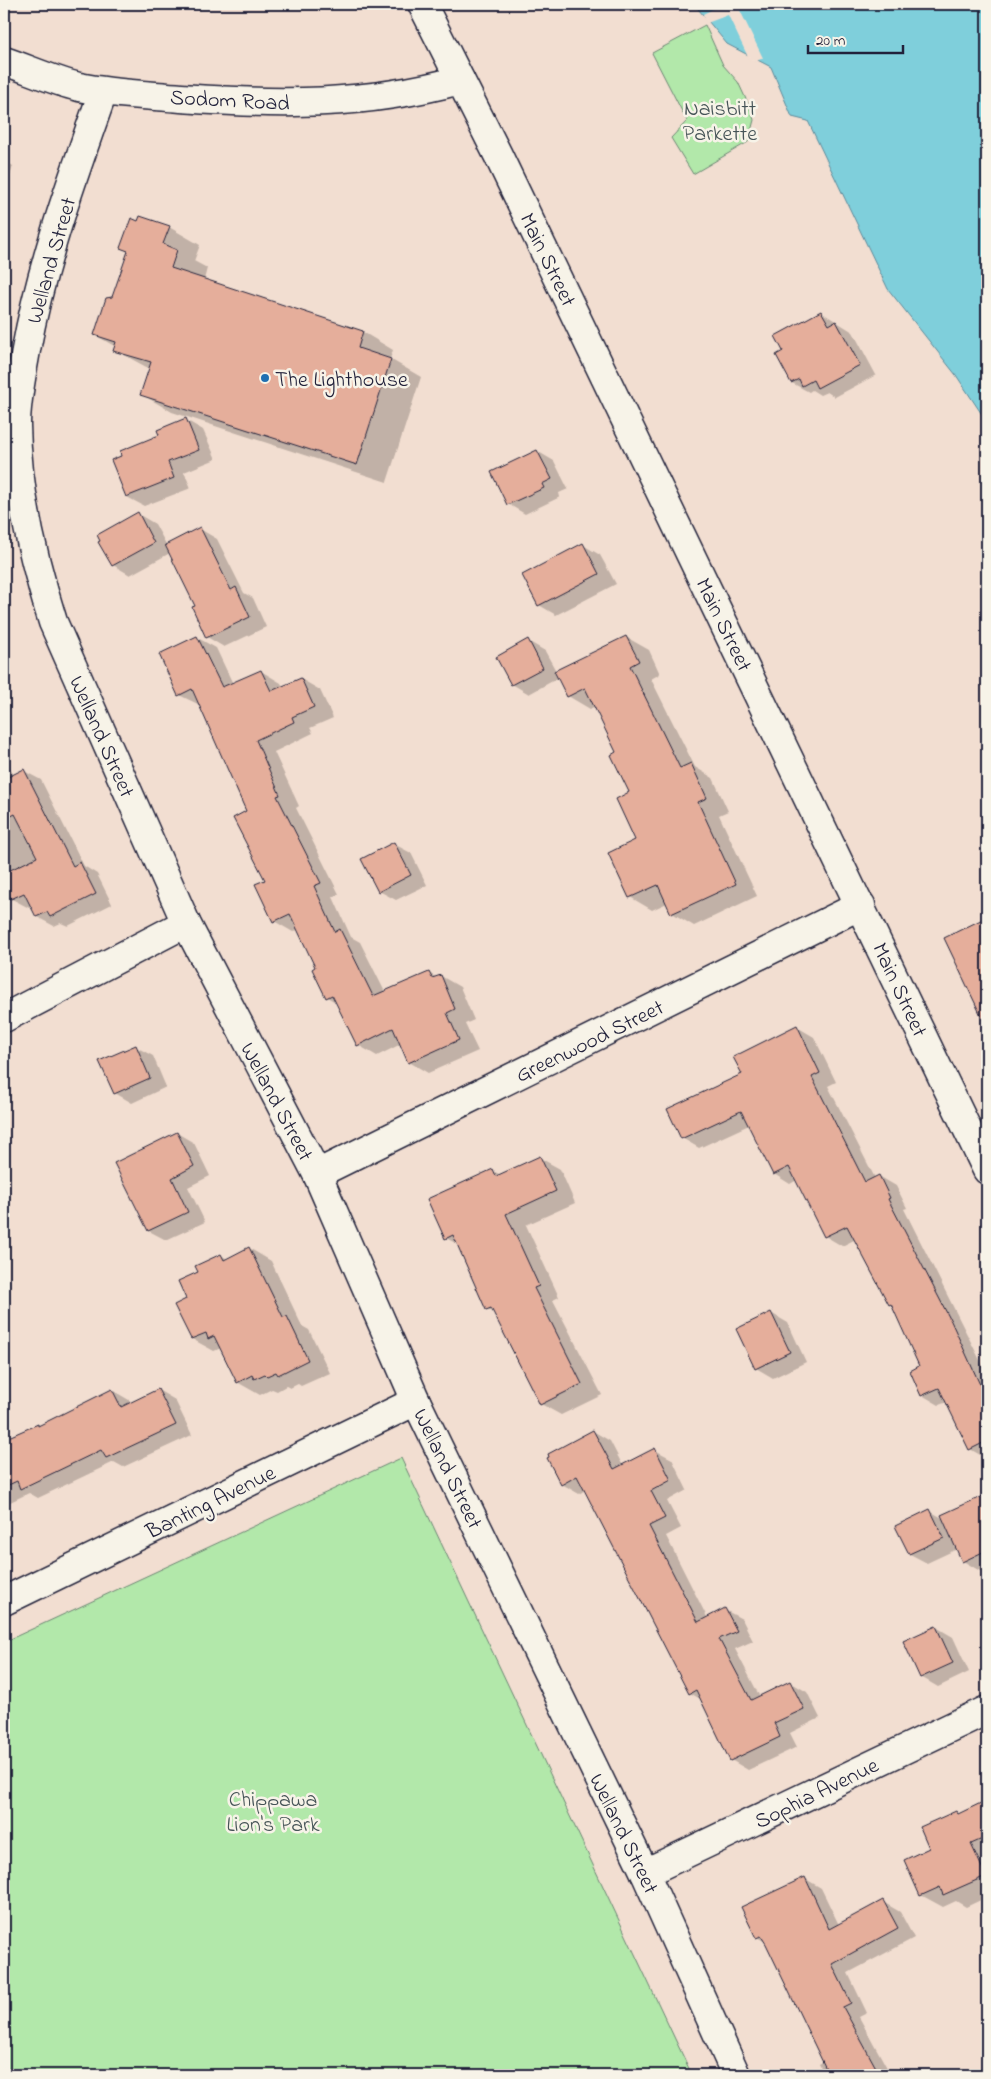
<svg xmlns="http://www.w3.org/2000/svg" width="991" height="2079" font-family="'Indie Flower',sans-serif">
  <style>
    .green { fill: #b2e8aa; stroke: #6a8572 }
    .water { fill: #7fcfdb; stroke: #5a8a9b }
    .pier { fill: #f2ded1 }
    .shadow { fill: #0003 }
    .building { fill: #e5ae9b; stroke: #22223b }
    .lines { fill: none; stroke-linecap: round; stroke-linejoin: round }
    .minor-casing { stroke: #22223b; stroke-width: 31 }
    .secondary-casing { stroke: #22223b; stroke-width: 31 }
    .minor { stroke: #f7f3e8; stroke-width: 28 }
    .secondary { stroke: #f7f3e8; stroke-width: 28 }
    .poi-dot { fill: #1f6fb2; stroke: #f7f3e8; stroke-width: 2 }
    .labels { text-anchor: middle; stroke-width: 5; stroke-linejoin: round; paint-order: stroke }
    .street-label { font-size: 22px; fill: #22223b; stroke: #f7f3e8 }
    .park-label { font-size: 22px; fill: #465457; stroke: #f7f3e8 }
    .poi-label { font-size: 22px; fill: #22223b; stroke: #f7f3e8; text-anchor: start }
  </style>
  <rect width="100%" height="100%" fill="#f2ded1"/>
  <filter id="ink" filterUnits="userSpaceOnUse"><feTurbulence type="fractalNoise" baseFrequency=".02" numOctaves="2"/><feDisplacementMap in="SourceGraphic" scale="10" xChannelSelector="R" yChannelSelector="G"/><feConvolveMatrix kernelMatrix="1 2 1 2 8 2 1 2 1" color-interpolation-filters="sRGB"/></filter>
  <g filter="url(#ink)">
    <g class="green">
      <polygon points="705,25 723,65 738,82 751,110 754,120 748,142 693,174 671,138 687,121 652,53"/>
      <polygon points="401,1458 692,2075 4,2075 4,1642"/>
    </g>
    <polygon class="water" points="694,4 987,4 987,422 956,375 888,289 808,121 792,117 771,67 727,44"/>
    <polygon class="pier" points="723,4 737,4 763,58 755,62 749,59 728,15 707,23 703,14"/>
    <g class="shadow">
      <polygon points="4,160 13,166 4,196"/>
      <polygon points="139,222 169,227 200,245 194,261 207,268 204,280 363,332 393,350 390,359 421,377 387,482 172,412 141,394 150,369 115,350 116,347 95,335 113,298 128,252 121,247"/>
      <polygon points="821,312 853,332 876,375 835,397 827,392 820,395 812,390 809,392 792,383 785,352"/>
      <polygon points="186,420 203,430 216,459 184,472 191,488 144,506 127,497 113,461 161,436"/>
      <polygon points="537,451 554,461 568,489 559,493 560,497 525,514 508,504"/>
      <polygon points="138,514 155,524 167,546 200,529 217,539 244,593 253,598 266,627 224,647 207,637 196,607 170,553 130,575 113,565"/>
      <polygon points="583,545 600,555 616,584 556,615 539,605"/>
      <polygon points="196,637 216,648 233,684 261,671 281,683 283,687 301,679 320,690 333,718 310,728 313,733 274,752 299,806 296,808 339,894 333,897 351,937 360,942 385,992 429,973 437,978 441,976 460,987 474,1020 465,1024 478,1051 428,1073 409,1062 401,1044 377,1056 358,1045 337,1003 327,997 317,968 299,929 293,932 274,921 267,881 248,812 200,705 179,695"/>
      <polygon points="626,637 649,650 660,674 651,679 695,767 713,778 728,811 719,815 757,896 694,926 672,913 667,903 652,910 630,897 637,840 631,793 618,752 595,706 590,709 568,696 558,678 529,694 512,684 528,641 545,651 556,671"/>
      <polygon points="4,755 14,776 24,771 41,780 84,866 97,874 112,904 68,926 61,923 54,926 37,917 32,907 29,908 12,899 4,882"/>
      <polygon points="394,844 411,853 427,885 396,900 379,891"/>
      <polygon points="987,918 987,1023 946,939"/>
      <polygon points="797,1027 814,1037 836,1082 828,1086 875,1178 879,1176 896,1186 907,1208 904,1209 987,1374 987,1459 970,1449 947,1402 939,1405 922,1395 921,1367 893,1306 890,1304 856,1239 842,1246 825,1236 797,1180 790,1184 774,1174 749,1125 699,1148 682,1138 744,1075"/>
      <polygon points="136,1047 153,1056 166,1087 132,1103 115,1093"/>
      <polygon points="177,1133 194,1143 210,1176 188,1187 205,1222 166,1240 149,1231 116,1163"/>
      <polygon points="540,1158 560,1169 575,1203 526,1225 559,1297 553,1300 602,1395 561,1415 541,1404 495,1313 487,1309 459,1245 446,1238 493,1171 501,1175"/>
      <polygon points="249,1248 271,1261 302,1326 309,1330 330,1373 301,1386 298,1384 290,1388 286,1386 277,1391 272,1389 260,1395 237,1382 221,1348 214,1351 192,1339 188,1300 200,1273 221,1255 227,1259"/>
      <polygon points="771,1313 788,1323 806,1362 773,1378 756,1368"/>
      <polygon points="112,1390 129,1400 131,1404 158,1390 175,1400 192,1435 123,1467 114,1462 38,1498 29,1493 4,1505 4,1441 38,1425 40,1427"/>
      <polygon points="593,1431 610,1441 623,1466 655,1450 672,1459 687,1490 667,1501 681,1528 666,1536 708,1619 725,1610 742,1619 753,1641 735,1649 760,1697 790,1682 807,1692 820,1718 790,1733 797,1747 748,1770 731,1760 702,1700 690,1693 585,1490 579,1494 562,1484"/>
      <polygon points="987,1496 987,1568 980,1571 963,1561 957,1549 927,1563 910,1554 896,1526 930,1511 944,1519 942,1516"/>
      <polygon points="936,1627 953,1637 969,1672 938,1687 921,1677"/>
      <polygon points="987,1801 987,1897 966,1907 956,1901 943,1907 921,1895 931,1849 956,1812 960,1814"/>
      <polygon points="804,1878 821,1888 839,1925 883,1902 900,1912 914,1938 848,1973 867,2013 859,2017 891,2075 825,2075 819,2064 824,2061 767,1943 757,1937"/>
    </g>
    <g class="building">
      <polygon points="140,216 170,226 163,244 177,250 171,268 363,331 358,348 391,359 357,465 140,395 151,362 113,351 116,342 94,335 106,298 112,297 128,251 120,248 131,218 138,221"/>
      <polygon points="821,311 829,325 836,321 860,365 817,388 813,380 802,386 799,379 791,383 776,355 783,351 775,336"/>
      <polygon points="186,418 199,450 168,462 174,478 126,497 111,460 121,456 120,451 159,435 157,430"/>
      <polygon points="537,450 552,479 542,484 544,488 507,505 491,472"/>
      <polygon points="138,512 154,543 112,566 98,542 100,541 97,535"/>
      <polygon points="200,527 231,590 236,587 250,617 206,638 192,607 195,606 165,545"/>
      <polygon points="583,543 599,574 538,606 522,575"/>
      <polygon points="197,636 222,687 261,670 271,691 301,678 314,707 292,717 294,722 256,740 280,795 277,796 321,883 314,886 335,932 340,929 373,996 429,972 432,978 441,975 455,1009 447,1013 459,1040 408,1063 393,1028 357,1046 332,995 326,998 312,969 315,967 290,914 273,922 255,884 265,880 233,818 246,811 192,689 178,696 159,654"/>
      <polygon points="626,636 639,661 630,666 680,768 691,763 707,798 698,802 736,884 671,914 658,885 629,898 608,853 635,840 616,799 629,792 611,755 616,752 585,688 567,697 554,671"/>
      <polygon points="528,639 543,668 511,685 496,657"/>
      <polygon points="24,769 73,866 80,862 96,894 50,917 47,912 36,917 24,893 11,899 4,885 4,873 37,857 15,814 4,820 4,779"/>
      <polygon points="394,842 411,875 378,892 361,859"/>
      <polygon points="987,917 987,1028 944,938"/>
      <polygon points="797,1025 820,1073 812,1077 865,1182 879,1175 890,1198 888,1199 951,1321 987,1400 987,1441 969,1450 939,1388 921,1396 910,1371 919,1366 891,1304 889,1305 847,1226 824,1237 789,1167 773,1175 741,1111 681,1139 667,1109 742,1074 733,1057"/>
      <polygon points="136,1045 150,1078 114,1094 99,1061"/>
      <polygon points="177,1132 194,1166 172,1178 188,1212 148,1231 114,1163"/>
      <polygon points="540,1156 556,1191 506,1214 539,1286 534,1288 582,1384 540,1405 491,1308 486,1310 453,1235 445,1239 427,1199 493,1169 496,1176"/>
      <polygon points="249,1247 283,1317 287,1316 308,1360 278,1375 276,1372 267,1376 265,1374 254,1379 252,1375 237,1383 214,1336 208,1339 206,1333 191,1339 174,1305 186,1299 178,1281 198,1272 195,1266 221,1254 224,1260"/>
      <polygon points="771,1312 790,1352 755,1369 736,1329"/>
      <polygon points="112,1389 121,1407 158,1389 176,1425 106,1458 101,1450 20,1489 17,1481 4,1487 4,1439 38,1424 38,1426"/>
      <polygon points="593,1430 614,1469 655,1448 671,1480 651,1491 665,1518 649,1526 698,1622 725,1608 737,1631 719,1639 751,1700 790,1681 804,1709 774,1723 780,1737 730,1761 696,1690 689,1694 577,1476 561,1485 547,1458 549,1457 548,1454"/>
      <polygon points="987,1494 987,1550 962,1562 941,1515"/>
      <polygon points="930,1509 944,1538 909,1554 895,1526"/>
      <polygon points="936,1626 953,1663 920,1678 903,1641"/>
      <polygon points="987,1800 987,1837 971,1844 986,1876 943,1895 940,1887 920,1896 904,1860 929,1848 920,1827 956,1811 958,1814"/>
      <polygon points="805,1877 829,1929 883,1900 898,1928 832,1964 851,2003 843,2007 880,2075 829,2075 766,1944 761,1936 756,1938 741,1907"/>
    </g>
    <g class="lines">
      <defs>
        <g id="minor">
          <path d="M103,92C73,177 42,261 26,350C22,374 16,400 16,425C17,492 33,559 53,622L186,923L317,1174L416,1401L645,1873L736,2075"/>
          <polyline points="4,1018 186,923"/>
          <polyline points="317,1174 861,905"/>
          <polyline points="4,1601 416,1401"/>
          <polyline points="645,1873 987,1710"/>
        </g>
        <g id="secondary">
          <polyline points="422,4 498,155 987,1170"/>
          <path d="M4,61C28,69 54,81 79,87C112,94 147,95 181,98C280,105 363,106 460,80"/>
        </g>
      </defs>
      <use href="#minor" class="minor-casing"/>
      <use href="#secondary" class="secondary-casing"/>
      <use href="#minor" class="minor"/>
      <use href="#secondary" class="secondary"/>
    </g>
  </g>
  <circle class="poi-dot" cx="265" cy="378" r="5"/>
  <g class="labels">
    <g class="street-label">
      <text transform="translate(230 99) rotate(3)" y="8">Sodom Road</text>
      <text transform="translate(549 259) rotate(64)" y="8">Main Street</text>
      <text transform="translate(50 260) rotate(-74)" y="8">Welland Street</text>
      <text transform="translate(725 624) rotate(64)" y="8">Main Street</text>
      <text transform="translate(103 736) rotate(66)" y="8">Welland Street</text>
      <text transform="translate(901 989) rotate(65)" y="8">Main Street</text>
      <text transform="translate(589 1040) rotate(-26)" y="8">Greenwood Street</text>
      <text transform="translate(278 1101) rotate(62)" y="8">Welland Street</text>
      <text transform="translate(449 1468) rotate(64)" y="8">Welland Street</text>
      <text transform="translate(210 1501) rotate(-26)" y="8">Banting Avenue</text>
      <text transform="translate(816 1792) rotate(-26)" y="8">Sophia Avenue</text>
      <text transform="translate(625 1833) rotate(64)" y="8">Welland Street</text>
    </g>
    <g class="park-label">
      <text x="720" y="115">Naisbitt<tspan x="720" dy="25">Parkette</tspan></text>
      <text x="273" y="1806">Chippawa<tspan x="273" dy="25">Lion's Park</tspan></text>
    </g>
    <g class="poi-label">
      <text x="275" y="386">The Lighthouse</text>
    </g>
  </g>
  <rect width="991" height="2079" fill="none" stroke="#f7f3e8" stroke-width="20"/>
  <rect x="10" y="10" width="971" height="2059" fill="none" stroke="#22223b" stroke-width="2" filter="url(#ink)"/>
  <path d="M808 45v8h95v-8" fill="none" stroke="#22223b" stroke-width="2.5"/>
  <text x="816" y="45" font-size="15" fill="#22223b" stroke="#f7f3e8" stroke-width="4" paint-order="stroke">20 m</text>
</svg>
